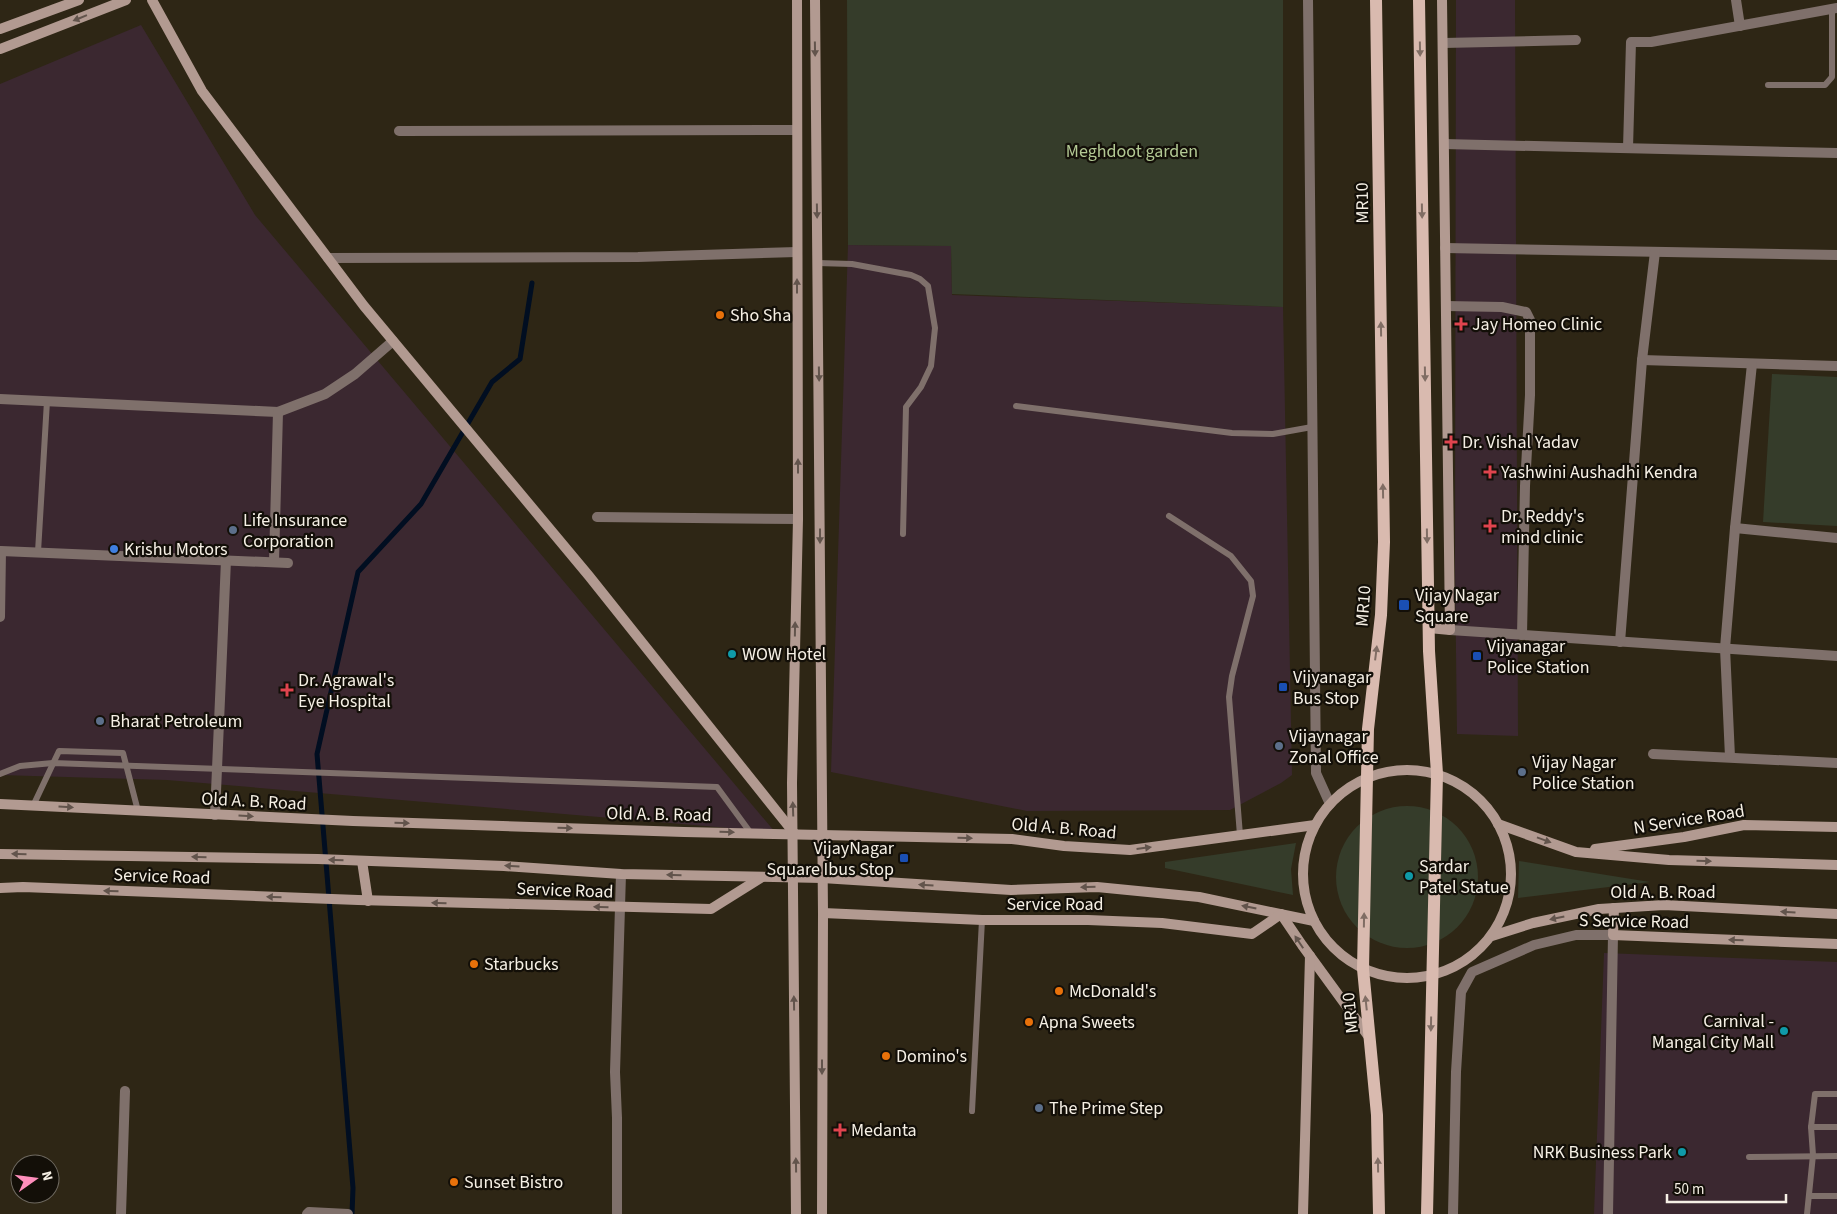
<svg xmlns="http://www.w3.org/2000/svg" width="1837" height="1214" font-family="'Source Sans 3',sans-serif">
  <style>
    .commercial { fill: #3b2830 }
    .green { fill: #353c2a }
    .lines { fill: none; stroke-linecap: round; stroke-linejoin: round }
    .stream { stroke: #010e21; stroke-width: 5 }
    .lane { stroke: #7f706b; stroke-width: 6 }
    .street { stroke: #7f706b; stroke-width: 10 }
    .secondary { stroke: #b29a91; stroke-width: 10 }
    .primary { stroke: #d9baaf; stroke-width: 12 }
    .oneway { fill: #62544c }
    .oneway2 { fill: #806d64 }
    .food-dot { fill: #e8710a; stroke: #130f08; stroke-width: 2 }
    .health-dot { fill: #e0444e; stroke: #130f08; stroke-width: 2 }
    .service-dot { fill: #5c6f8a; stroke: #130f08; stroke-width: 2 }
    .shop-dot { fill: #3f7fe0; stroke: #130f08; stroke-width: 2 }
    .transit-dot { fill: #1a4fb4; stroke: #130f08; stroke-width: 2 }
    .culture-dot { fill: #0f9aa8; stroke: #130f08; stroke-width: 2 }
    .labels { text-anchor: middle; stroke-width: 4.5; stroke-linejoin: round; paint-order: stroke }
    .park-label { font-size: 18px; fill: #b3c994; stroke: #130f08 }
    .street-label { font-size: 18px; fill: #f6f0e5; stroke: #130f08 }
    .poi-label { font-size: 18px; fill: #f6f0e5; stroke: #130f08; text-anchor: start }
  </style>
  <rect width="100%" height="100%" fill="#2e2615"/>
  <g class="commercial">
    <polygon points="1456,0 1515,0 1518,736 1457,734 1455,567"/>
    <polygon points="141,25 255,215 775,832 167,780 0,775 0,84"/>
    <polygon points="848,245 951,246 952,295 1283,307 1292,775 1281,783 1230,810 1027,811 831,772"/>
    <polygon points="1604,953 1837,962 1837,1214 1594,1214"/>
  </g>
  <g class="green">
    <polygon points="847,0 1283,0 1283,307 952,294 951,246 848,245"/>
    <polygon points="1772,374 1837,377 1837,526 1763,522"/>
    <circle cx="1407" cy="877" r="71"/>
    <polygon points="1296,843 1291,869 1293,895 1165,868 1165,862"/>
    <polygon points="1519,861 1650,882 1518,898"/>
  </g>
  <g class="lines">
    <polyline class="stream" points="352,1214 353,1188 317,754 358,572 421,504 492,382 520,359 532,283"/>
    <g class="lane">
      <polyline points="1768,85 1825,85 1832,77 1832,9"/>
      <polyline points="817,263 852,264 911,275 920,279 928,286 935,328 931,366 921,387 906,407 903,534"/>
      <polyline points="1016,406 1232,433 1273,434 1312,427"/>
      <polyline points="1169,516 1231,556 1251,581 1253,596 1232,676 1229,697 1240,835"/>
      <polyline points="38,552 47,401"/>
      <polyline points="0,774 20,766 53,763 717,787 750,832"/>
      <polyline points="33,806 59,751 123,753 138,811"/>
      <polyline points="972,1111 982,920"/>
      <polyline points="1811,1127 1837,1127"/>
      <polyline points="1749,1157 1837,1156"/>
      <polyline points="1809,1196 1837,1196"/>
      <polyline points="1807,1214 1813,1155 1811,1127 1815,1094 1837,1094"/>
    </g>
    <g class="street">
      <polyline points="1308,0 1316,773 1330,804"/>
      <polyline points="1736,0 1740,26"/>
      <polyline points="1443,43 1576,40"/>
      <polyline points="399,131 797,130"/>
      <polyline points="1444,144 1837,153"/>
      <polyline points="1628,148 1631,42 1651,42 1837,8"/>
      <polyline points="1445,248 1837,255"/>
      <polyline points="328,258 638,257 797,252"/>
      <polyline points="1446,306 1502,307 1526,312 1530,320 1530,395 1525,486 1522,635"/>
      <polyline points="1642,360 1837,366"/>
      <polyline points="0,399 278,412 325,394 355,374 393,341"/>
      <polyline points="597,517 798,519"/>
      <polyline points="1735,528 1837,538"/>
      <polyline points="274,562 278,412"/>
      <polyline points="0,617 1,551 288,563"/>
      <polyline points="1450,630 1837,656"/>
      <polyline points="1620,642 1642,360 1655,252"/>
      <polyline points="1653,754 1837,763"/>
      <polyline points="1730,757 1725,648 1735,528 1752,364"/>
      <polyline points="215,815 226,560"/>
      <polyline points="121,1214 125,1091"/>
      <polyline points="307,1214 309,1212 348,1214"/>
      <polyline points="617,1214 617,1118 615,1072 621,874"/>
      <polyline points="1453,1214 1456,1072 1461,992 1472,972 1534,945 1576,935 1613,935 1608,1214"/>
    </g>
    <g class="secondary">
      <polyline points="152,0 202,91 364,306 589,576 794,833"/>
      <polyline points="815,0 823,913 822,1214"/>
      <polyline points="0,29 79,0"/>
      <polyline points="0,49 126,0"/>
      <polyline points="1429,628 1450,630 1442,0"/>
      <circle cx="1407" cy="874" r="104"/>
      <polyline points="0,804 353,821 684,832 1012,839 1064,846 1130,850 1315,825"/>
      <polyline points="1498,824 1576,852 1669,860 1837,865"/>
      <polyline points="1595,849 1684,837 1744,825 1837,827"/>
      <polyline points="0,854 318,859 504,866 621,874 822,878 1011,890 1097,887 1199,897 1314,921"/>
      <polyline points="362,861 368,901"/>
      <polyline points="0,888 23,887 358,900 711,909 762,877"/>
      <polyline points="1614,908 1613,935 1837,944"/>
      <polyline points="823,913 982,920 1088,920 1162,923 1252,934 1281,914 1302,945 1369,1037"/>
      <polyline points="1492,936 1533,923 1599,909 1664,905 1837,914"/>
      <polyline points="796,1214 792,783 798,519 797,0"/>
      <polyline points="1303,1214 1310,956"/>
    </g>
    <g class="primary">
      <polyline points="1376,0 1384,542 1381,615 1368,729 1363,969 1377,1115 1379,1214"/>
      <polyline points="1419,0 1429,651 1437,774 1427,1214"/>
    </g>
  </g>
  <defs><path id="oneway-solid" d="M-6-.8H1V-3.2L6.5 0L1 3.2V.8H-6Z" transform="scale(1.25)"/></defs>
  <g class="oneway">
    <use href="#oneway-solid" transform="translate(80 18) rotate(158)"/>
    <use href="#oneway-solid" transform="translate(815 49) rotate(89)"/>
    <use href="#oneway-solid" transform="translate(817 211) rotate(89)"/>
    <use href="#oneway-solid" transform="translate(797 286) rotate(-90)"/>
    <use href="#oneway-solid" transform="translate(819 374) rotate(89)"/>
    <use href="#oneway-solid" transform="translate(798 466) rotate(-90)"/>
    <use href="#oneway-solid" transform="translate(820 536) rotate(90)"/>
    <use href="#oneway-solid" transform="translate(795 629) rotate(-89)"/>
    <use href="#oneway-solid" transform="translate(66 807) rotate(3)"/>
    <use href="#oneway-solid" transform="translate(793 809) rotate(-92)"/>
    <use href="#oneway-solid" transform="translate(246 816) rotate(3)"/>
    <use href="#oneway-solid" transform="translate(402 823) rotate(2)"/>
    <use href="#oneway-solid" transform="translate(565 828) rotate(2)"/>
    <use href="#oneway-solid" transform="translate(727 832) rotate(1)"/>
    <use href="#oneway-solid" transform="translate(965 838) rotate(1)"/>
    <use href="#oneway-solid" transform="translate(1544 840) rotate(20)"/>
    <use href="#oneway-solid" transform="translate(1144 848) rotate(-7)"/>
    <use href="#oneway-solid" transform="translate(19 854) rotate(-179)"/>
    <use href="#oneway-solid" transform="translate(199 857) rotate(-179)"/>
    <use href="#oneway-solid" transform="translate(336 860) rotate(-178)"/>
    <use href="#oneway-solid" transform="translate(1704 861) rotate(2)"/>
    <use href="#oneway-solid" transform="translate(512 866) rotate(-176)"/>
    <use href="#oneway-solid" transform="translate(674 875) rotate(-179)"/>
    <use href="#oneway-solid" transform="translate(926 885) rotate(-176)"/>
    <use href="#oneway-solid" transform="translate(1088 887) rotate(178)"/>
    <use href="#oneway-solid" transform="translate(111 891) rotate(-178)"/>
    <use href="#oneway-solid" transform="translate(274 897) rotate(-178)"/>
    <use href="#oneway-solid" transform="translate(439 903) rotate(-178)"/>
    <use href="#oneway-solid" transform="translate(601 907) rotate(-178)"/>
    <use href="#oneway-solid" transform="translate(1249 907) rotate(-169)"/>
    <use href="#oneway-solid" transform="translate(1788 912) rotate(-177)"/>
    <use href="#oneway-solid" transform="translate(1557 918) rotate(168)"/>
    <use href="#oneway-solid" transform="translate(1736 940) rotate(-178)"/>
    <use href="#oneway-solid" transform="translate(1299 942) rotate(-124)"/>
    <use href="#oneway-solid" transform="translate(794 1003) rotate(-91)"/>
    <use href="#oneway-solid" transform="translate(822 1067) rotate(90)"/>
    <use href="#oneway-solid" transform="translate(796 1165) rotate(-91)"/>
  </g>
  <g class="oneway2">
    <use href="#oneway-solid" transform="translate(1420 49) rotate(89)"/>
    <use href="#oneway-solid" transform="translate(1422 211) rotate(89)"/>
    <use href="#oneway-solid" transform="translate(1381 329) rotate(-91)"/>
    <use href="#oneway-solid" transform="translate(1425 374) rotate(89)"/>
    <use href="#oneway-solid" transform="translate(1383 491) rotate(-91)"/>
    <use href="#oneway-solid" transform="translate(1427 536) rotate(89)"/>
    <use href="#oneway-solid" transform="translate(1376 653) rotate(-83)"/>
    <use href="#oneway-solid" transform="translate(1364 920) rotate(-89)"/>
    <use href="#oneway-solid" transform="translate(1366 1003) rotate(-96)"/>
    <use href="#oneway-solid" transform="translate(1431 1024) rotate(91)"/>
    <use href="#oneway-solid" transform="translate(1378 1165) rotate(-91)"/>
  </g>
  <g class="food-dot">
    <circle cx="720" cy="315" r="5"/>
    <circle cx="474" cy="964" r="5"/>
    <circle cx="1059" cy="991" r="5"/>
    <circle cx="1029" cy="1022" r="5"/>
    <circle cx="886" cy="1056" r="5"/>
    <circle cx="454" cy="1182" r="5"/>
  </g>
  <g class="health-dot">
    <path d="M1458.5 316.5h5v5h5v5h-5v5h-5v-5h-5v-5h5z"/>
    <path d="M1448.5 434.5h5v5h5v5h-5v5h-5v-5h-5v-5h5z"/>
    <path d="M1487.5 464.5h5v5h5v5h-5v5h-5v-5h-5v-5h5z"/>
    <path d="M1487.5 518.5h5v5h5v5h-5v5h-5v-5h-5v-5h5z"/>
    <path d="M284.5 682.5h5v5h5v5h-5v5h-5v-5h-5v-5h5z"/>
    <path d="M837.5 1122.5h5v5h5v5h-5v5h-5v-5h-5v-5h5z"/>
  </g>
  <g class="service-dot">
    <circle cx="233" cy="530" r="5"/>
    <circle cx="100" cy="721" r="5"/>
    <circle cx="1279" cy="746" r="5"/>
    <circle cx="1522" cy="772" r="5"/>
    <circle cx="1039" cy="1108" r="5"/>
  </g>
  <circle class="shop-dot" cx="114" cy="549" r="5"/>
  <g class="transit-dot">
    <rect x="1398" y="599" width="12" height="12" rx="2.5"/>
    <rect x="1472" y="651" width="10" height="10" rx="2.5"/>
    <rect x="1278" y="682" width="10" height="10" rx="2.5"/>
    <rect x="899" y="853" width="10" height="10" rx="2.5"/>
  </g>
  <g class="culture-dot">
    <circle cx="732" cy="654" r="5"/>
    <circle cx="1409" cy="876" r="5"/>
    <circle cx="1784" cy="1031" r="5"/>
    <circle cx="1682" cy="1152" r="5"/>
  </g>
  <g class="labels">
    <g class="park-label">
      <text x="1132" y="157">Meghdoot garden</text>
    </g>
    <g class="street-label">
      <text transform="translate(1362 203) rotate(-91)" y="6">MR10</text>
      <text transform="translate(1363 606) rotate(-86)" y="6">MR10</text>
      <text transform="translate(254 801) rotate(3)" y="6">Old A. B. Road</text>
      <text transform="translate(659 814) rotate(1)" y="6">Old A. B. Road</text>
      <text transform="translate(1689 819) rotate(-9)" y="6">N Service Road</text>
      <text transform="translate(1064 828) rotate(5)" y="6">Old A. B. Road</text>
      <text transform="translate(162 876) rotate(2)" y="6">Service Road</text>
      <text transform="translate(565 890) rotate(2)" y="6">Service Road</text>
      <text x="1663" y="898">Old A. B. Road</text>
      <text x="1055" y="910">Service Road</text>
      <text transform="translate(1634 921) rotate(1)" y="6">S Service Road</text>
      <text transform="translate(1350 1013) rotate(-96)" y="6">MR10</text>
    </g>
    <g class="poi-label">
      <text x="730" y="321">Sho Sha</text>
      <text x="1472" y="330">Jay Homeo Clinic</text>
      <text x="1462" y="448">Dr. Vishal Yadav</text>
      <text x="1501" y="478">Yashwini Aushadhi Kendra</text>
      <text x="1501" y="522">Dr. Reddy's<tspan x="1501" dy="21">mind clinic</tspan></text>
      <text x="243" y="526">Life Insurance<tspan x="243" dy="21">Corporation</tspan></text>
      <text x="124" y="555">Krishu Motors</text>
      <text x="1415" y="601">Vijay Nagar<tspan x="1415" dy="21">Square</tspan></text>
      <text x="1487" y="652">Vijyanagar<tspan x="1487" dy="21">Police Station</tspan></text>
      <text x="742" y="660">WOW Hotel</text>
      <text x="1293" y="683">Vijyanagar<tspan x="1293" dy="21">Bus Stop</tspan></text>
      <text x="298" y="686">Dr. Agrawal's<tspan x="298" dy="21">Eye Hospital</tspan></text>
      <text x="110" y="727">Bharat Petroleum</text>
      <text x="1289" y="742">Vijaynagar<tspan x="1289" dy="21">Zonal Office</tspan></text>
      <text x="1532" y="768">Vijay Nagar<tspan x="1532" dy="21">Police Station</tspan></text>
      <text x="894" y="854" text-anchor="end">VijayNagar<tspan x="894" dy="21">Square Ibus Stop</tspan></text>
      <text x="1419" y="872">Sardar<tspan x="1419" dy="21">Patel Statue</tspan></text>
      <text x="484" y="970">Starbucks</text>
      <text x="1069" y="997">McDonald's</text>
      <text x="1774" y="1027" text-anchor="end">Carnival -<tspan x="1774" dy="21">Mangal City Mall</tspan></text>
      <text x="1039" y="1028">Apna Sweets</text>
      <text x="896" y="1062">Domino's</text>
      <text x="1049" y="1114">The Prime Step</text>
      <text x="851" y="1136">Medanta</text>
      <text x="1672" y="1158" text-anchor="end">NRK Business Park</text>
      <text x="464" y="1188">Sunset Bistro</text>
    </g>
  </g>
  <g transform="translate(35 1179) rotate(76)"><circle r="24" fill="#130f08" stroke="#6e6960"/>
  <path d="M0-4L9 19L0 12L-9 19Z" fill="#fe8ebb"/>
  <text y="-8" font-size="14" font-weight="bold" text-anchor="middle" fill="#f6f0e5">N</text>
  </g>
  <path d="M1667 1194v8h119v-8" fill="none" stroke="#f6f0e5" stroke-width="2.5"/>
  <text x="1674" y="1194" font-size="15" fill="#f6f0e5" stroke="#130f08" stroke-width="4" paint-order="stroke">50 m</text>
</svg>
